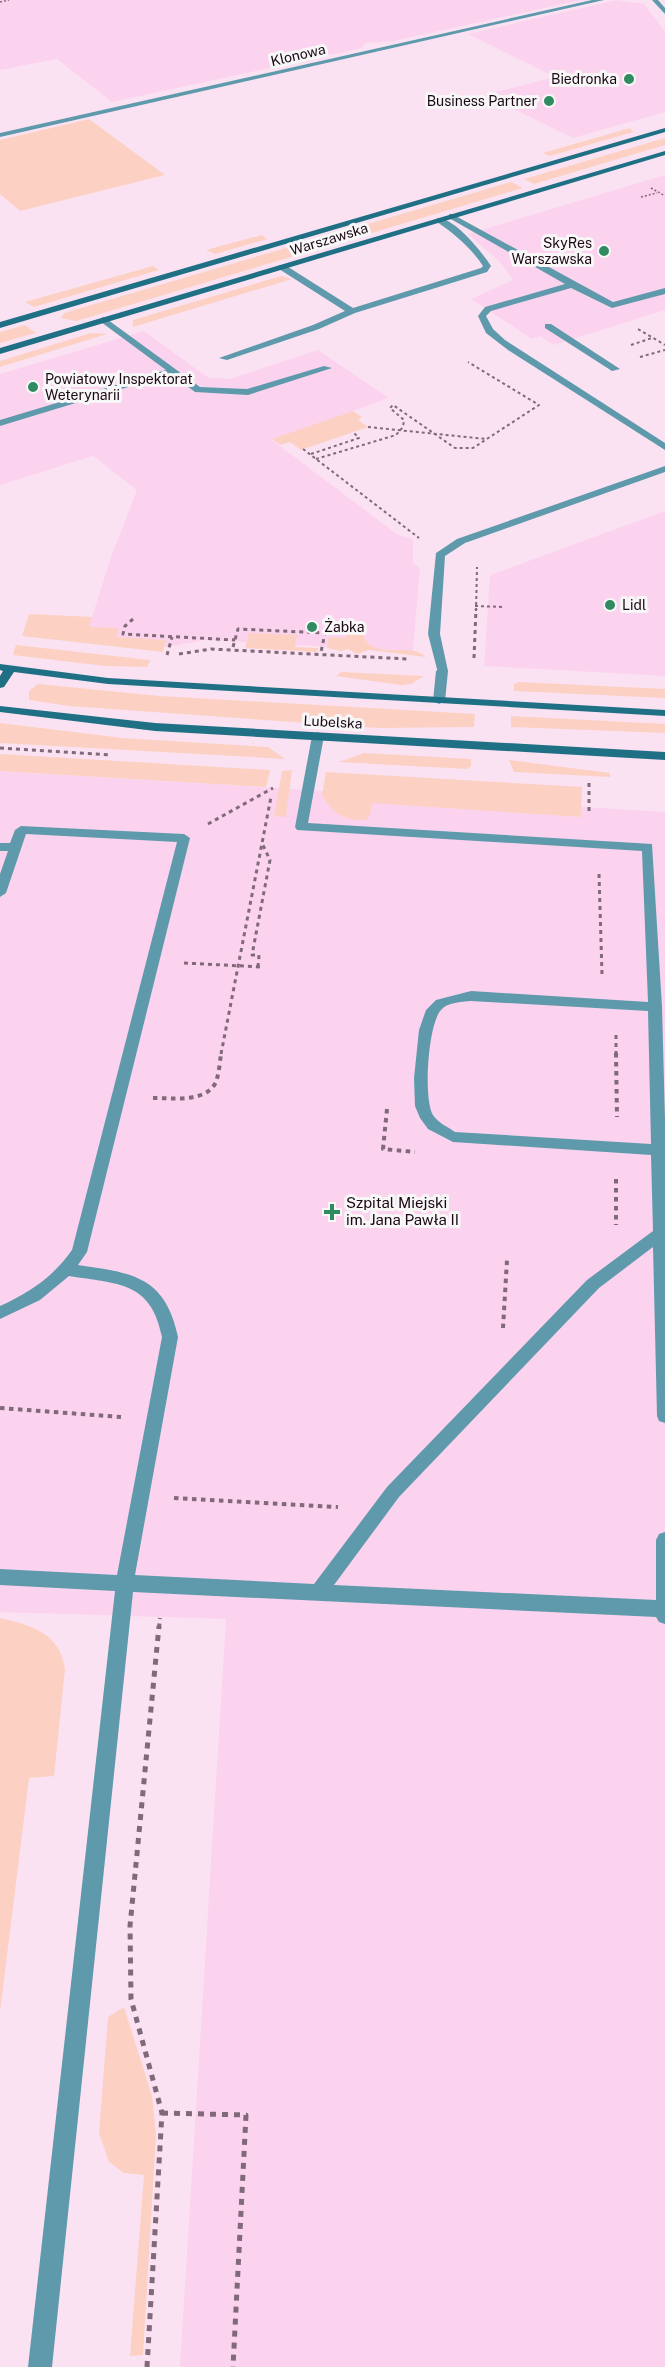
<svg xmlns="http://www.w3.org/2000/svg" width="665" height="2367" font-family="'Public Sans',sans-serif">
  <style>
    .built { fill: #fcd3ee }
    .green { fill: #fcd1c3 }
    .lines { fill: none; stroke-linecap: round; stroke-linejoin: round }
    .path-far4 { stroke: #806a79; stroke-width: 1.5; stroke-dasharray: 2 2; stroke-linecap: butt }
    .path-far3 { stroke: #806a79; stroke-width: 2; stroke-dasharray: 3 3; stroke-linecap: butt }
    .path-far2 { stroke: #806a79; stroke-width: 3; stroke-dasharray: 4 4; stroke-linecap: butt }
    .path-far1 { stroke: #806a79; stroke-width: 4; stroke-dasharray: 4.5 4.5; stroke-linecap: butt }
    .path { stroke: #806a79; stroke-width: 5; stroke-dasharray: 6 6; stroke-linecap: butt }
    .service { fill: #5f9aac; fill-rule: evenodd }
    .minor { fill: #5f9aac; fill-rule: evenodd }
    .secondary { fill: #207085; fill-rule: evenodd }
    .poi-dot { fill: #318b60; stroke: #f7f7f7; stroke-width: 2 }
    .labels { text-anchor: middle; stroke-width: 6; stroke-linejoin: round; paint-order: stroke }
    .far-street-label { font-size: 14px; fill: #1b0716; stroke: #f7f7f7 }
    .far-poi-label { font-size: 14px; fill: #1b0716; stroke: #f7f7f7; text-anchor: end }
    .poi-label { font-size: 15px; fill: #1b0716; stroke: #f7f7f7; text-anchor: start }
  </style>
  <rect width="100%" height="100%" fill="#fbe2f2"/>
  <g class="built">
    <polygon points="0,0 581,0 394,41 365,43 362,48 112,102 57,59 0,70"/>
    <polygon points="617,0 644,4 665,31 665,112 573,138 485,95 555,77 468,34"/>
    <polygon points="665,175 665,310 554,345 540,336 532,339 471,299 513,280 500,262 468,234"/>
    <polygon points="144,331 207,377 230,379 318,350 389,398 272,440 398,535 413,539 413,563 420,568 413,651 204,640 168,647 83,640 42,615 92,617 112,554 137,490 93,456 0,485 0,374"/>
    <polygon points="665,511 665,676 484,666 490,575"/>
    <polygon points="0,771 665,812 665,2367 180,2367 226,1619 0,1612"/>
  </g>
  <g class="green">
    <polygon points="89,119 165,175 20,211 0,194 0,140"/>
    <polygon points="630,128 633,132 550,156 543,153"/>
    <polygon points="665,138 665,145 534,184 524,179"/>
    <polygon points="511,182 523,188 76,321 61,318 64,313"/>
    <polygon points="262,235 267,239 215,254 206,250"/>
    <polygon points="153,266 159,270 34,307 25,302"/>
    <polygon points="281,276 292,279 133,327 133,320"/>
    <polygon points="25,325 36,333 0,343 0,332"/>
    <polygon points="91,333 107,334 0,367 0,361"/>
    <polygon points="353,411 362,417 358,420 368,427 301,450 290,442 280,445 272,439"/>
    <polygon points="29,614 92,617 89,627 119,628 116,637 166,640 163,652 22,636"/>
    <polygon points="249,633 297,635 295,647 318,648 317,652 245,648"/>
    <path d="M347,633L362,634C374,663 409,640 426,657L369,650L357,654L348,649L341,651L327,648L329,637L346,638Z"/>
    <polygon points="16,645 150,660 147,667 105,666 13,655"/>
    <polygon points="341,672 424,676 411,684 401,685 336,676"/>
    <polygon points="519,682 665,689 665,698 514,691 514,684"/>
    <polygon points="38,684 160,696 475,714 474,727 379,728 69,706 29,700 29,691"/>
    <polygon points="511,716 665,724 665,733 511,727"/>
    <polygon points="0,723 123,738 268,747 285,759 0,743"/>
    <polygon points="364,753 471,759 471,766 467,769 339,762"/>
    <polygon points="0,754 270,770 266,787 0,771"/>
    <polygon points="509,760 610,773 610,777 514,772"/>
    <polygon points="292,770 286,817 274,816 282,771"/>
    <path d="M326,772L582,787L581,817L372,803L370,815L366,820C344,821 332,813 322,795Z"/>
    <path d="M0,1618C31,1625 60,1633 65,1669L54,1776L29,1778L0,2012Z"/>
    <polygon points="124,2007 152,2096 156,2134 143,2355 130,2356 144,2175 124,2173 109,2162 99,2133 108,2017"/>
  </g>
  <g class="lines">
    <g class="path-far4">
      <polyline points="0,2 9,0"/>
      <polyline points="651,188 665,196"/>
      <polyline points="641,197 657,193"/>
    </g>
    <g class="path-far3">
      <polyline points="638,329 665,345"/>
      <polyline points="631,345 652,338"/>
      <polyline points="640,357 665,350"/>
      <polyline points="368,427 486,439"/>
      <polyline points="303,449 419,538"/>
      <polyline points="311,454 359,438 353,432"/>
      <polyline points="316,459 396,435 403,427 404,420 390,408 393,405 455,448 473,448 539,405 468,362"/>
      <polyline points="475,606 504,607"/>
      <polyline points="476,611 477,567"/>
    </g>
    <g class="path-far2">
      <polyline points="133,619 125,626 123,634 235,640"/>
      <polyline points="233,647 238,629 325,633 321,652"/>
      <polyline points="179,654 211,649 408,659"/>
      <polyline points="167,655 172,637"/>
      <polyline points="474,658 476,609"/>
      <polyline points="0,748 110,755"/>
      <polyline points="589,783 589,814"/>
      <polyline points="208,824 273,788"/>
      <polyline points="599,874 602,974"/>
      <polyline points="184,963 262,967"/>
      <polyline points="258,967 259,955 252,955 270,860 262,843"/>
      <polyline points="616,1035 616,1054"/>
      <polyline points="221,1054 271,797"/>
    </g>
    <g class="path-far1">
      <polyline points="616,1053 617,1117"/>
      <path d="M153,1098C172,1098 206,1103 216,1082C219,1073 220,1062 221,1053"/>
      <polyline points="387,1109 383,1149 415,1152"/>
      <polyline points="616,1179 616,1225"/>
      <polyline points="503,1328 507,1260"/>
      <polyline points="0,1408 121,1417"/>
      <polyline points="174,1498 338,1507"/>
      <polyline points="159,1628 160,1618"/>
    </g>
    <g class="path">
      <polyline points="162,2113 246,2115 233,2367"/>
      <polyline points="147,2367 162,2113 131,1999 130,1926 159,1626"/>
    </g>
    <g class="service">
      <path d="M437,218C454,217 482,252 491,266L487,272L355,313L319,329L227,360L219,358L313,325L345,311L279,269V265H285L353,308L481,268L483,266C471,248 455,234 437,222Z"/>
      <polygon points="104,317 200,387 247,389 324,366 332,368 248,395 195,392 171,374 0,426 0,420 166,370 101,322 101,318"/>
      <polygon points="545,324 551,324 620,369 612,371 545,328"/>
      <polygon points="442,668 448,671 445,701 439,704 433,701 436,671"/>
      <path d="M318,732L324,736L308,823L652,844L662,1007L665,1119V1423L659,1421L657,1416L653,1247L599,1288L399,1497L334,1585L656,1600V1540L659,1534L665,1532V1624L659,1622L656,1617L133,1592L52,2367H28L115,1591L0,1585V1569L117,1575L162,1337C151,1281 118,1284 69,1276L40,1300L0,1319V1306C29,1293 53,1277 72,1250L177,842L26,834L6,893L0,897V874L8,851H0V843H10L15,830L21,826L184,834L190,838L87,1252L78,1265C133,1273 165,1276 178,1337L135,1575L314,1584L387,1487L587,1280L653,1231L651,1155L453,1142L428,1129L420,1118L415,1106L414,1078L419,1030L426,1010L436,1000L471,991L648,1002L642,851L297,830L295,827L312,736ZM471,1001L648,1011L651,1144L455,1132C448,1127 438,1123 433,1115C423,1099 428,1024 441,1010C448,1002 461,1002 471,1001Z"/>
    </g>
    <g class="minor">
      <polygon points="592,0 604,0 0,137 0,133"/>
      <polygon points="652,0 658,0 665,8 665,14"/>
      <polygon points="452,214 613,302 665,288 665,294 612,308 571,288 491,311 486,316 493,329 505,340 665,443 665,450 508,350 486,333 478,316 485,307 565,284 449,218 449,214"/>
      <polygon points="665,466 665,472 465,543 445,556 440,634 448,671 442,674 438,673 428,634 436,553 457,539"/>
    </g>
    <g class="secondary">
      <polygon points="665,128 665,132 0,328 0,322"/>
      <polygon points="665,151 665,155 0,354 0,348"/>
      <polygon points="0,664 108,678 665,710 665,716 108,684 14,672 4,687 0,688 0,676 3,671 0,670"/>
      <polygon points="0,706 155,723 665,752 665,760 155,731 0,712"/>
    </g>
  </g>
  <g class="poi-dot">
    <circle cx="629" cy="79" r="6"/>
    <circle cx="549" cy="101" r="6"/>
    <circle cx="604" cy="251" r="6"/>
    <circle cx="33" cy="387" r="6"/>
    <circle cx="610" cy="605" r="6"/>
    <circle cx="312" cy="627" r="6"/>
    <path d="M329 1203h6v6h6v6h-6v6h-6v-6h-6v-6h6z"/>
  </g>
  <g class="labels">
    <g class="far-street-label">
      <text transform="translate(298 55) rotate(-13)" y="5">Klonowa</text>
      <text transform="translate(329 239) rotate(-17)" y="5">Warszawska</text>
      <text transform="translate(333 722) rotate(3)" y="5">Lubelska</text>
    </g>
    <g class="far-poi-label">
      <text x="617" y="84">Biedronka</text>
      <text x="537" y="106">Business Partner</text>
      <text x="592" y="248">SkyRes<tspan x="592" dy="16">Warszawska</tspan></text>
      <text x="45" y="384" text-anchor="start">Powiatowy Inspektorat<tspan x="45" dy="16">Weterynarii</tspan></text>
      <text x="622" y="610" text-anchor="start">Lidl</text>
      <text x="324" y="632" text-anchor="start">Żabka</text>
    </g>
    <g class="poi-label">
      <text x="346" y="1208">Szpital Miejski<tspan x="346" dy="17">im. Jana Pawła II</tspan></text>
    </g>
  </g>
</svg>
